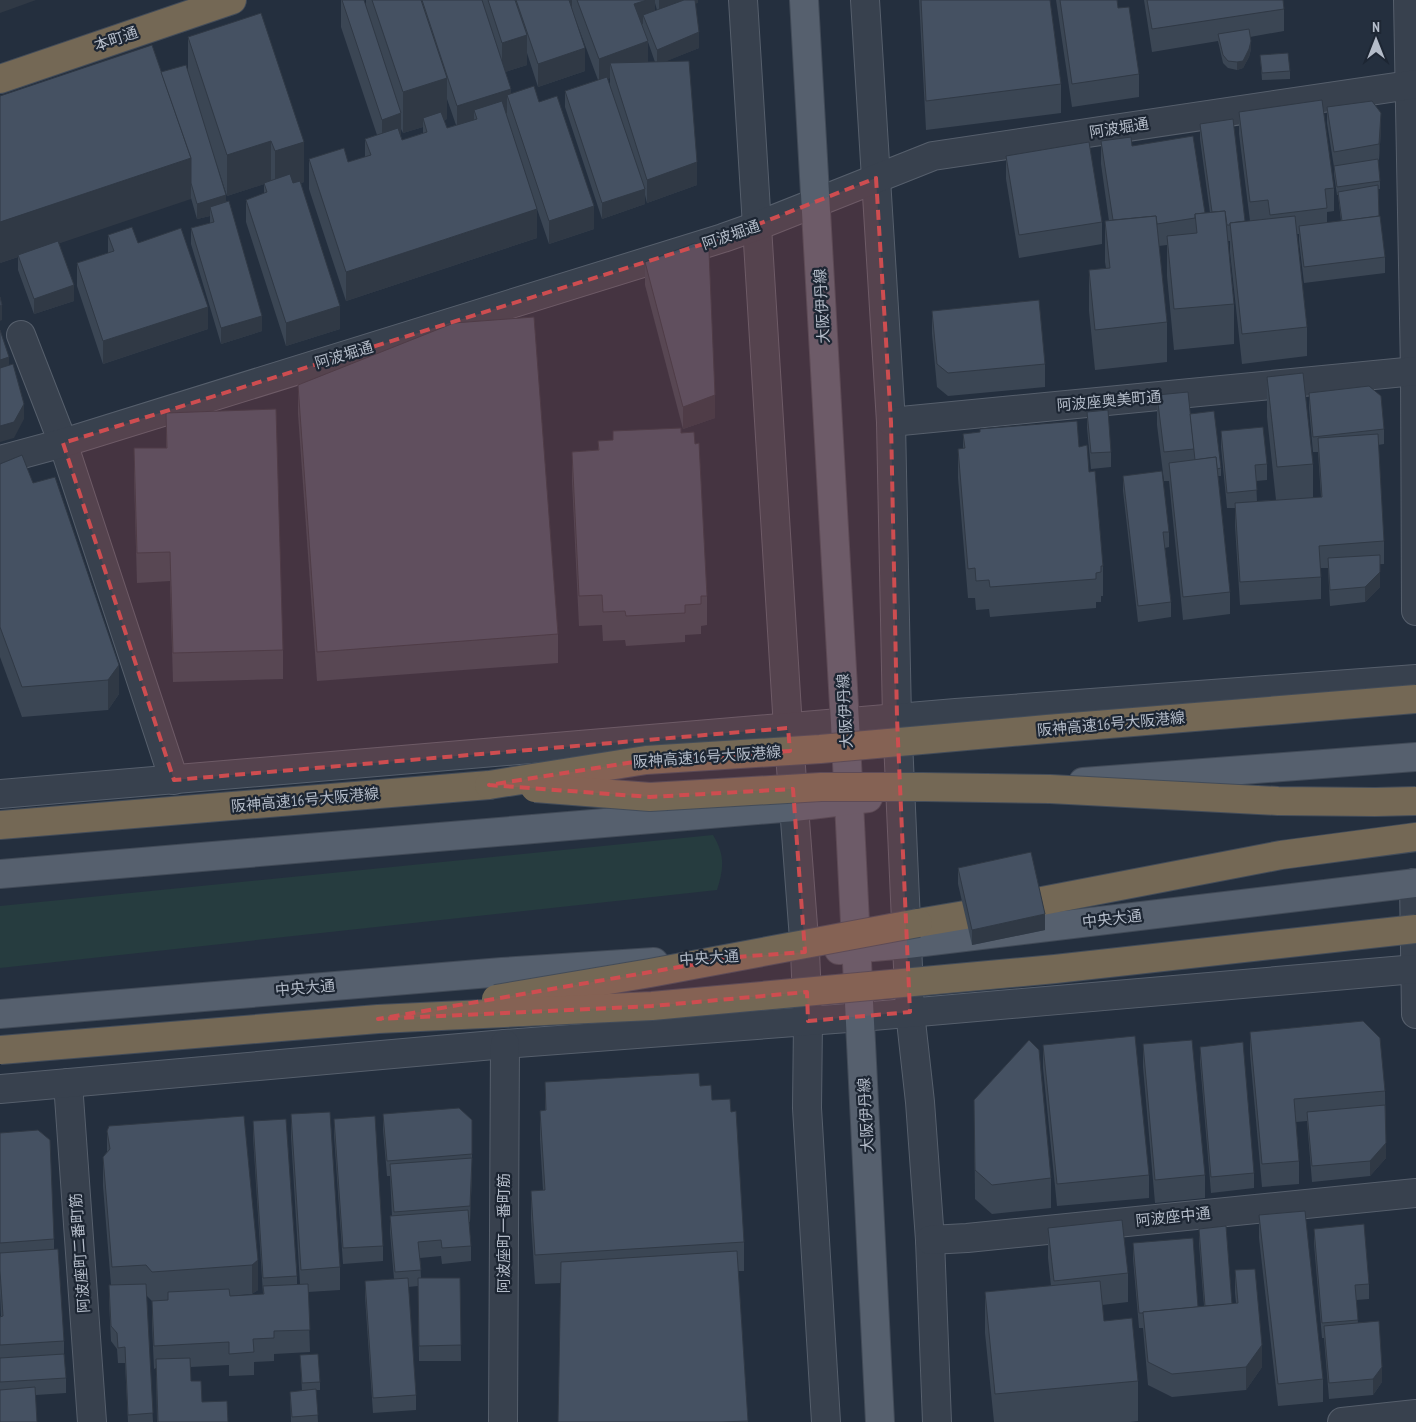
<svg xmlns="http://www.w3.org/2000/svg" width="1416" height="1422" font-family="'PT Sans Narrow','Noto Sans JP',sans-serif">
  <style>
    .green { fill: #263c3f }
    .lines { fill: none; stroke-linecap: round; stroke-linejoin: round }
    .minor-casing { stroke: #565f6c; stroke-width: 30 }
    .major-casing { stroke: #414a57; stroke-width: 30 }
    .highway-casing { stroke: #434c59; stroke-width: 30 }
    .minor { stroke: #38414e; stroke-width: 28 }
    .major { stroke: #56606e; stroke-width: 28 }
    .highway { stroke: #746855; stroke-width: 28 }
    .highway-bridge-casing { stroke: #434c59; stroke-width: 30; stroke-linecap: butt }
    .highway-bridge { stroke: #746855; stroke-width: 28 }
    .wall { fill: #3b4654; fill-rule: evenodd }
    .shaded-wall { fill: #303945 }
    .building { fill: #455162; stroke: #303945 }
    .marked { fill: #ce4d50; fill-opacity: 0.2; stroke: #ce4d50; stroke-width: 4; stroke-dasharray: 10 6; stroke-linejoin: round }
    .labels { text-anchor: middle; stroke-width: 4.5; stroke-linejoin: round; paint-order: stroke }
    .street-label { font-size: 15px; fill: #b4bcc9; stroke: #1d2633 }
  </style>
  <rect width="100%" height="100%" fill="#242f3e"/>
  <path class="green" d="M713,835C725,855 724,868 717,890L0,968V906Z"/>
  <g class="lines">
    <defs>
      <g id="minor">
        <polyline points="743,0 788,728 805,952 808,1021 807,1108 826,1422"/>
        <polyline points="865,0 891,422 897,718 910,1012 920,1102 930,1240 937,1422"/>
        <polyline points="1408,0 1415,371 1416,611"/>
        <polyline points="21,335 63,443 174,780"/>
        <polyline points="891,422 1416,371"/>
        <polyline points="0,460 63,443 723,238 757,226 933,156 1416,84"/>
        <polyline points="0,794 956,713 1416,679"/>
        <polyline points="1414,883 1416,1014"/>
        <polyline points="68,1083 92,1422"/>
        <polyline points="0,1089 505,1044 861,1017 1416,969"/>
        <polyline points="930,1240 967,1238 1416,1193"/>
        <polyline points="503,1422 505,1044"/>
        <polyline points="1342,1422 1416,1414"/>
      </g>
      <g id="major">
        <polyline points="804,0 845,723 880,1422"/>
        <polyline points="1083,782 1416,757"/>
        <polyline points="0,874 794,807 868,798"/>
        <polyline points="839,950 907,944 1416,883"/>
        <polyline points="0,1014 502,972 654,962"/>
      </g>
      <g id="highway">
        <polyline points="0,79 232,0"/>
        <polyline points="0,825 489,785"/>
        <polyline points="918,923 1006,908 1281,855 1416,837"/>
      </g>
    </defs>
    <use href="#minor" class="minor-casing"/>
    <use href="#major" class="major-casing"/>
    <use href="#highway" class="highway-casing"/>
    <use href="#minor" class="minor"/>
    <use href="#major" class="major"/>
    <use href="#highway" class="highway"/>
    <defs>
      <g id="highway-bridge">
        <polyline points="489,785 646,760 820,749 1047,729 1416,699"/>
        <polyline points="535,788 650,797 821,787 924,787 1050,789 1278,801 1375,802 1416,801"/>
        <polyline points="496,999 650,973 918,923"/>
        <polyline points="0,1050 378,1019 652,1006 1055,969 1416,929"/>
      </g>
    </defs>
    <use href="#highway-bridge" class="highway-bridge-casing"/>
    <use href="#highway-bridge" class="highway-bridge"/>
  </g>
  <g class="wall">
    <path d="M341,0H364L366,6V0H698V3H695L699,48L666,61L697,185L647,203L645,195V204L602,219L565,107V91L598,80L572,10L585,71L538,87L527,53V65L505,72L511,94L539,102L594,229L549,244L534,200L537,238L346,301L309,189V159L348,162L365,157V139L377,135L341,27ZM655,3L657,10L655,11ZM648,42L655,62H648ZM610,78V86L615,103L607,79ZM447,99L456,125L447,128L444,120L447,119ZM423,127V133L402,140L401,137V129L403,133Z"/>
    <polygon points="919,0 1054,0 1050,0 1061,84 1061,113 926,130"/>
    <polygon points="1056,0 1117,0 1118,8 1139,74 1139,97 1072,107"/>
    <polygon points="1144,0 1283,0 1284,9 1284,31 1250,37 1251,49 1249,57 1243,68 1237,70 1228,68 1223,63 1218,41 1152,52"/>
    <polygon points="188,37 304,182 301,183 340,329 286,346 246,222 246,200 264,193 264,184 227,196 213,153 262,331 221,344 191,244 191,228 210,223 210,216 197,219 191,198 59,243 74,301 34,314 18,270 18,257 0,263 161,72 188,73"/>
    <polygon points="1260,55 1290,71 1290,79 1262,80"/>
    <polygon points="1327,107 1381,129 1379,160 1378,160 1380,181 1380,189 1378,189 1379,216 1385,257 1385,273 1304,283 1299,241 1299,234 1297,234 1307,327 1307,356 1242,364 1230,252 1230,241 1228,241 1234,304 1234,344 1174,350 1167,276 1167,245 1159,246 1167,322 1167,362 1095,370 1089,311 1089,270 1106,268 1105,262 1105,221 1109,221 1101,164 1101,141 1132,146 1205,213 1210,213 1200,139 1200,124 1245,221 1250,221 1239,134 1239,112 1334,188 1334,211 1327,212 1327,223 1341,221 1338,195 1337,195 1334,174 1334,167 1327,123"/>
    <polygon points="1006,156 1102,222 1102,244 1019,258 1006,179"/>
    <polygon points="108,235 138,243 208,329 103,364 77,286 77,263 108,253"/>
    <polygon points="645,262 715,418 683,429 645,285"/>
    <polygon points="932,311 1045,364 1045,387 948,396 937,387 932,334"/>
    <polygon points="1267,377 1313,464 1313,498 1321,497 1318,452 1313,452 1309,408 1309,393 1384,429 1384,444 1378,445 1384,541 1384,564 1380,564 1380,587 1365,602 1330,606 1328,568 1321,568 1321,599 1240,605 1235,526 1235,508 1227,508 1221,447 1221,431 1267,464 1267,480 1256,481 1257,501 1276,500 1267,417"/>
    <polygon points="298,385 558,634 558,663 317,681 298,414"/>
    <polygon points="1157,395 1190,414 1221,468 1221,476 1218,476 1230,592 1230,614 1183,620 1169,481 1164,481 1157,425"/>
    <polygon points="1087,412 1111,452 1111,467 1091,469 1087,428"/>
    <polygon points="166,413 283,650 283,679 173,682 170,581 137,583 134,478 134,448 166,448"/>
    <polygon points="980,429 1079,447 1089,472 1103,566 1103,596 1101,596 1101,602 1096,602 1096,608 990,617 989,609 976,610 975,598 968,598 958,478 958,449 963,449 963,434 980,432"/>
    <polygon points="681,433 707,596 707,625 701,626 701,634 685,635 685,642 626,646 625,640 603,641 602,625 579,626 572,481 572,452 598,450 598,441 613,440"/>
    <polygon points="0,464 33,483 119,694 108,710 22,717 0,657"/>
    <polygon points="1123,476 1169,532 1169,547 1165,548 1171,602 1171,617 1138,622 1123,491"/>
    <polygon points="958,868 1045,930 972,945 958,884"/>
    <polygon points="1250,1032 1385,1091 1386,1158 1370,1176 1312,1182 1307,1121 1296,1122 1299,1161 1299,1184 1262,1187 1250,1054"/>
    <polygon points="1143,1044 1205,1175 1205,1198 1155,1203 1143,1067"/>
    <polygon points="1043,1045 1149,1175 1149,1198 1057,1206 1043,1068"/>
    <polygon points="1200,1047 1254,1173 1254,1188 1211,1193 1200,1062"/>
    <polygon points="545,1082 700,1086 712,1100 744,1242 744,1271 738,1271 748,1422 558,1422 561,1283 535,1284 531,1220 531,1191 543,1190 540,1140 540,1111 545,1110"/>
    <polygon points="974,1100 1051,1178 1051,1208 992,1214 975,1199"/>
    <polygon points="291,1114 340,1267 340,1290 308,1292 310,1352 274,1354 274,1361 254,1362 254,1375 229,1376 229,1365 191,1367 191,1381 202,1402 228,1422 157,1422 156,1368 154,1369 152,1324 152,1301 146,1295 153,1422 128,1422 125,1363 118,1363 117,1349 111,1341 109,1301 109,1285 111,1285 103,1186 103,1157 107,1152 107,1131 244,1116 258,1290 252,1294 230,1296 263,1294 253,1137 253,1121 297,1276 297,1285 300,1284 291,1137"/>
    <polygon points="383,1114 472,1120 472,1173 470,1222 469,1222 471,1246 471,1261 442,1264 441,1256 420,1258 421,1278 460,1278 461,1361 419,1361 418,1286 408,1287 416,1395 416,1410 373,1413 365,1297 365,1281 394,1279 390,1232 390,1216 392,1216 390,1176 387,1176 383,1130"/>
    <polygon points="334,1119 383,1246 383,1261 343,1264 334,1135"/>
    <polygon points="0,1133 54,1239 54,1250 64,1341 64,1354 66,1378 66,1393 36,1395 0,1422 0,1317 1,1317 0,1293"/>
    <polygon points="1259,1215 1323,1379 1323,1402 1278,1406 1259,1238"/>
    <polygon points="1048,1228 1128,1273 1128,1302 1102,1305 1104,1321 1138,1381 1138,1421 1130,1422 994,1422 985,1333 985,1292 1051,1286 1048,1258"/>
    <polygon points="1199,1229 1232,1304 1236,1303 1235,1293 1235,1270 1262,1367 1246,1390 1172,1397 1148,1385 1143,1328 1139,1328 1133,1259 1133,1243 1198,1307 1204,1306 1199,1244"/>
    <polygon points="1314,1229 1369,1284 1369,1299 1356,1300 1358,1323 1382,1382 1373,1395 1329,1399 1324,1338 1322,1338 1314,1244"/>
    <polygon points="300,1355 320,1382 320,1390 316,1390 318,1422 291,1422 290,1392 302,1391"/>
  </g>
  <g class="shaded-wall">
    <polygon points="0,0 36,0 0,13"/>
    <polygon points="565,0 572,0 572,10"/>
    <polygon points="647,0 655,0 655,20 643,15 643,24 634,27 634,4"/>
    <polygon points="659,0 698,0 698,3 659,15"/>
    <polygon points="699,32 699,48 657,65 657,50"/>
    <polygon points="527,35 527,65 502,73 502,43"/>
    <polygon points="648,41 648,64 610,63 610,78 599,82 599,59"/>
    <polygon points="1251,41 1251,49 1249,57 1243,68 1237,70 1237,62"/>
    <polygon points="585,48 585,71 538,87 538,64"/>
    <polygon points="447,78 447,119 425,126 423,118 423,127 403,133 403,92"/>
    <polygon points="511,89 511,107 507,95 507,113 477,122 477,119 474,110 474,123 457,129 457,106"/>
    <polygon points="401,113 401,143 382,149 382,120"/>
    <polygon points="1381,113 1381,129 1379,160 1379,144"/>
    <polygon points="271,141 271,182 227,196 227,155"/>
    <polygon points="304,142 304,182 275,192 275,151"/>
    <polygon points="191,158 191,199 19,257 18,255 18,257 0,263 0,222"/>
    <polygon points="697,162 697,185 647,203 647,180"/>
    <polygon points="645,189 645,204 602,219 602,203"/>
    <polygon points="226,195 226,211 210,207 210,216 197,219 197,204"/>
    <polygon points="594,206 594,229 549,244 549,221"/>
    <polygon points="537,209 537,238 346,301 346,272"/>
    <polygon points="74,285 74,301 34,314 34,299"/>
    <polygon points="2,305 2,320 0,321 0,306"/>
    <polygon points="340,306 340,329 286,346 286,323"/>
    <polygon points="208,307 208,329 103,364 103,341"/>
    <polygon points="262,316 262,331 221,344 221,328"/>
    <polygon points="9,357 9,373 0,375 0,360"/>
    <polygon points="715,395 715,418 683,429 683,407"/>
    <polygon points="24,404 24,419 14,438 0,442 0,426"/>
    <polygon points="1380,572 1380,587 1365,602 1365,587"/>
    <polygon points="119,665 119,694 108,710 108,680"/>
    <polygon points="1045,914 1045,930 972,945 972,930"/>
    <polygon points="1386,1143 1386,1158 1370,1176 1370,1161"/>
    <polygon points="472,1158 472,1173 470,1222 470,1206"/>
    <polygon points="258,1260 258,1290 252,1294 252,1265"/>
    <polygon points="1262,1345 1262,1367 1246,1390 1246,1367"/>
    <polygon points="1382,1367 1382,1382 1373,1395 1373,1379"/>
  </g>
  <g class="building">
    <polygon points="342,0 364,0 401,113 382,120"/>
    <polygon points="372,0 421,0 447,78 403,92"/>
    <polygon points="422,0 482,0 511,89 457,106"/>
    <polygon points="488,0 515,0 527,35 502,43"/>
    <polygon points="516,0 569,0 585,48 538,64"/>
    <polygon points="577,0 647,0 634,4 648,41 599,59"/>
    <polygon points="684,0 695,0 699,32 657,50 643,15"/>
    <polygon points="921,0 1050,0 1061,84 926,101"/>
    <polygon points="1060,0 1117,0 1118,8 1129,7 1139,74 1072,84"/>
    <polygon points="1147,0 1283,0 1284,9 1152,29"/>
    <polygon points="261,13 304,142 275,151 271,141 227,155 188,37"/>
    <polygon points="1249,29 1251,41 1249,49 1243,61 1237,62 1228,61 1223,55 1218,34"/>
    <polygon points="152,45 191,158 0,222 0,96"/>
    <polygon points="1288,53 1290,71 1262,73 1260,55"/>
    <polygon points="689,61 697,162 647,180 610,63"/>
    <polygon points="186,65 226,195 197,204 191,183 191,158 161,72"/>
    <polygon points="607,77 645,189 602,203 565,91"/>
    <polygon points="534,86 539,102 557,96 594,206 549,221 507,95"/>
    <polygon points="1322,100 1334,188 1325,189 1327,208 1270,215 1268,200 1250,202 1239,112"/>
    <polygon points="502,101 537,209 346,272 309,159 344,148 348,162 371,155 365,139 398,128 402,140 427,132 423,118 441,112 447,128 477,119 474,110"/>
    <polygon points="1372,101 1381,113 1379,144 1334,152 1327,107"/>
    <polygon points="1233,119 1245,221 1230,223 1230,225 1227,225 1225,211 1212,212 1200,124"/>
    <polygon points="1193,136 1205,213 1195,214 1195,218 1157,224 1156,216 1113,220 1101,141 1131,137 1132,146"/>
    <polygon points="1089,142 1102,222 1019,235 1006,156"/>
    <polygon points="1378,159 1380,181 1337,187 1334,166"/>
    <polygon points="290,174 293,183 300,181 340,306 286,323 246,200 267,192 264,183"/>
    <polygon points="1378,185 1379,216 1342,221 1338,192"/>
    <polygon points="229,201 262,316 221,328 191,228 214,222 210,207"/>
    <polygon points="1225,211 1234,304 1174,309 1167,236 1197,233 1195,214"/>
    <polygon points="1156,216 1167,322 1095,330 1089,270 1110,268 1105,221"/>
    <polygon points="1295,216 1307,327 1242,334 1230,223"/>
    <polygon points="1380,216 1385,257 1304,267 1299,226"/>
    <polygon points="132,227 138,243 181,228 208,307 103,341 77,263 114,251 108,235"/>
    <polygon points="58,241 74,285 34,299 18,255"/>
    <polygon points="695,243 709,251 715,395 683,407 645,262"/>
    <polygon points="0,297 2,305 0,306"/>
    <polygon points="1039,300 1045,364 948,373 937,364 932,311"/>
    <polygon points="534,317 558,634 317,652 298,385 454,323"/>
    <polygon points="0,330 9,357 0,360"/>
    <polygon points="13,364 24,404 14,422 0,426 0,368"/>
    <polygon points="1303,373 1313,464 1277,467 1267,377"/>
    <polygon points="1369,386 1381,396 1384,429 1313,437 1309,393"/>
    <polygon points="1188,392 1194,449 1164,452 1157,395"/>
    <polygon points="276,409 283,650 173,653 170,552 137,553 134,448 167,448 166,413"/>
    <polygon points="1108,410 1111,452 1091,453 1087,412"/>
    <polygon points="1214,411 1221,468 1217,469 1216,457 1195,460 1190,414"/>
    <polygon points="1077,421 1079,447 1087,445 1089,472 1095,471 1103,566 1101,566 1101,572 1096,573 1096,579 990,587 989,580 976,581 975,568 968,569 958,449 965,448 963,434 980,432 980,429"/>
    <polygon points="1263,427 1267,464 1255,465 1257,490 1227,493 1221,431"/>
    <polygon points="681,428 681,433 694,432 695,444 699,443 707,596 701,596 701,604 685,605 685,613 626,616 625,611 603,612 602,595 579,596 572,452 599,450 598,441 613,440 613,431"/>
    <polygon points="1378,434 1384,541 1319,546 1321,577 1240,582 1235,503 1322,497 1318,438"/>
    <polygon points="22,455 33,483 55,477 119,665 108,680 22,687 0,627 0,464"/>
    <polygon points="1216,457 1230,592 1183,597 1169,463"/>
    <polygon points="1162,471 1169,532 1163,532 1171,602 1138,606 1123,476"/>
    <polygon points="1380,555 1380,572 1365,587 1330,590 1328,558"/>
    <polygon points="1031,852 1045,914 972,930 958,868"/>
    <polygon points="1363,1021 1380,1038 1385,1091 1294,1099 1299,1161 1262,1164 1250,1032"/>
    <polygon points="1135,1036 1149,1175 1057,1184 1043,1045"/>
    <polygon points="1029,1040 1039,1050 1051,1178 992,1185 975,1170 974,1100"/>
    <polygon points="1192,1040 1205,1175 1155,1180 1143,1044"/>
    <polygon points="1243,1042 1254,1173 1211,1177 1200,1047"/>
    <polygon points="699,1073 700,1086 711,1085 712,1100 730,1099 731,1112 736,1111 744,1242 535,1255 531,1191 545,1190 540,1111 546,1110 545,1082"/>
    <polygon points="1385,1105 1386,1143 1370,1161 1312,1166 1307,1112"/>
    <polygon points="459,1108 472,1120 472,1154 387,1161 383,1114"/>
    <polygon points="330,1112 340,1267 301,1270 291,1114"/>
    <polygon points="244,1116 258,1260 252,1265 152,1272 146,1265 112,1267 103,1157 110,1149 107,1131 109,1126"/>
    <polygon points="375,1116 383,1246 343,1248 334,1119"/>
    <polygon points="286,1119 297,1276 263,1278 253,1121"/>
    <polygon points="38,1130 50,1140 54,1239 0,1243 0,1133"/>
    <polygon points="472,1158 470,1206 394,1212 390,1164"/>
    <polygon points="468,1210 471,1246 442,1248 441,1240 418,1242 421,1270 395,1272 390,1216"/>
    <polygon points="1305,1211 1323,1379 1278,1384 1259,1215"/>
    <polygon points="1122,1220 1128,1273 1054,1281 1048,1228"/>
    <polygon points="1364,1224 1369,1284 1355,1285 1358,1320 1322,1323 1314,1229"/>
    <polygon points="1226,1226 1232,1304 1205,1306 1199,1229"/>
    <polygon points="1193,1238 1198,1307 1143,1312 1143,1313 1139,1313 1133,1243"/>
    <polygon points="58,1249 64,1341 0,1345 0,1317 3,1316 0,1271 0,1253"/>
    <polygon points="737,1251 748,1421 720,1422 558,1422 561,1262"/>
    <polygon points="1255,1269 1262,1345 1246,1367 1172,1374 1148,1362 1143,1312 1238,1303 1235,1270"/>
    <polygon points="408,1278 416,1395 373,1398 365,1281"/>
    <polygon points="418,1278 460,1278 461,1345 419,1346"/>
    <polygon points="1100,1281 1104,1321 1132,1318 1138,1381 995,1394 985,1292"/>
    <polygon points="146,1284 153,1413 128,1415 125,1347 118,1348 117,1333 111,1326 109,1285"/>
    <polygon points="308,1284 310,1330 274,1331 274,1338 253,1339 254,1352 229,1354 229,1342 154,1346 152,1301 168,1300 168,1292 229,1289 230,1296 264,1294 263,1286"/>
    <polygon points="1379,1321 1382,1367 1373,1379 1329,1383 1324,1326"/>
    <polygon points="64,1354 66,1378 0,1382 0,1358"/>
    <polygon points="318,1354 320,1382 302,1383 300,1355"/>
    <polygon points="190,1358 191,1381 201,1381 202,1402 227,1401 228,1422 158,1422 156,1359"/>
    <polygon points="35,1387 37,1422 0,1422 0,1390"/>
    <polygon points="316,1389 318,1415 292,1417 290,1392"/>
  </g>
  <path class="marked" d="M876,178L891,422L897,718L910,1012L808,1021L807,992L652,1006L378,1019L737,957L805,952L793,789L650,797L489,785L646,760L790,751L788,728L174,780L63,443L723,238Z"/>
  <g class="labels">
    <g class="street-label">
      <text transform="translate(116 39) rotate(-19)" y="5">本町通</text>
      <text transform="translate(1119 128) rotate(-9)" y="5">阿波堀通</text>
      <text transform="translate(731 235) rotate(-19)" y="5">阿波堀通</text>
      <text transform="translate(822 306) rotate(-93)" y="5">大阪伊丹線</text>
      <text transform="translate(344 355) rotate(-17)" y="5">阿波堀通</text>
      <text transform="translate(1109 401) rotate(-5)" y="5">阿波座奥美町通</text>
      <text transform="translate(845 711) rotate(-93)" y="5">大阪伊丹線</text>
      <text transform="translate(1111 724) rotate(-5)" y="5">阪神高速16号大阪港線</text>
      <text transform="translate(707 757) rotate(-4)" y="5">阪神高速16号大阪港線</text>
      <text transform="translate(305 800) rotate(-5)" y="5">阪神高速16号大阪港線</text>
      <text transform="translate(1112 919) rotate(-7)" y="5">中央大通</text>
      <text transform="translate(709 958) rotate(-4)" y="5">中央大通</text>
      <text transform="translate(305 988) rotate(-5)" y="5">中央大通</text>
      <text transform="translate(866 1115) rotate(-93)" y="5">大阪伊丹線</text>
      <text transform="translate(1173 1217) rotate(-6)" y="5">阿波座中通</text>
      <text transform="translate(504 1233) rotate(-90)" y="5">阿波座町一番町筋</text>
      <text transform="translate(80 1253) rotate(-94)" y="5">阿波座町二番町筋</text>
    </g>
  </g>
  <g transform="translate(1376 40)" stroke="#1d2633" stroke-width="4" paint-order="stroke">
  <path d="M0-4L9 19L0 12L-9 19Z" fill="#b4bcc9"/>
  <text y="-8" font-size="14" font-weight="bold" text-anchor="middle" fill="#b4bcc9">N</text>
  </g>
</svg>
